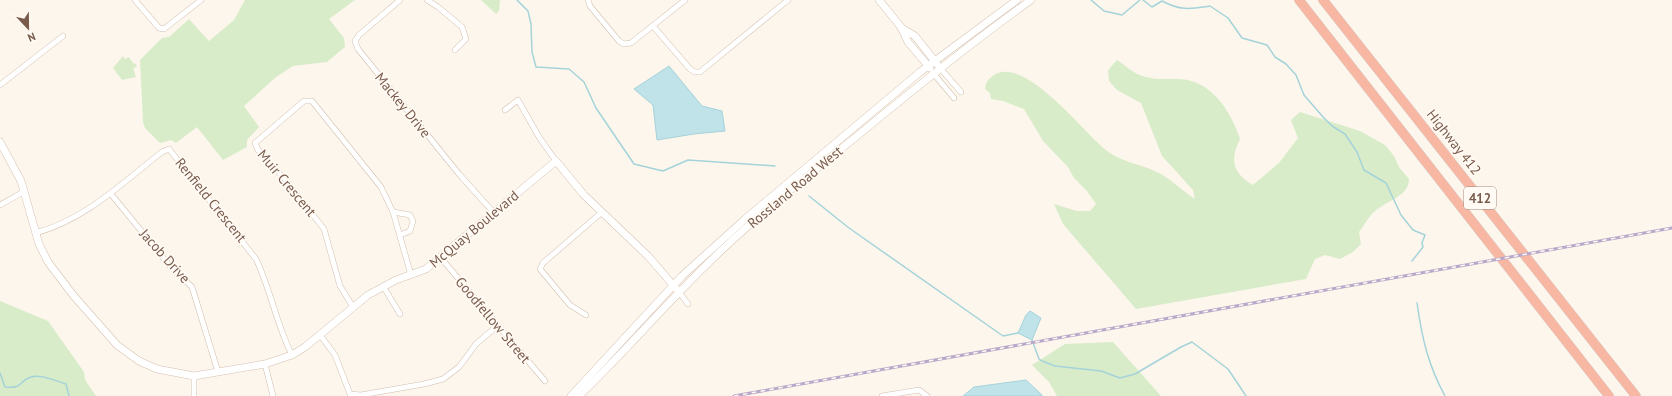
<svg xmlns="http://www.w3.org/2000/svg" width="1672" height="396" font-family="'PT Sans',sans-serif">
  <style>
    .green { fill: #d8ecc9 }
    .water { fill: #bfe3e8; stroke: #a5d3da }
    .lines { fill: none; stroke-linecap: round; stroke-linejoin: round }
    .stream { stroke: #a5d3da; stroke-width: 1.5 }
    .street-casing { stroke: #d1beb0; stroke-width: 6 }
    .secondary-casing { stroke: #d6c0b0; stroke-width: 8 }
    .highway-casing { stroke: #dad1cd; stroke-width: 10 }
    .street { stroke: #fff; stroke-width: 5 }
    .secondary { stroke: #fff; stroke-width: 7 }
    .highway { stroke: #f7b7a3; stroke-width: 9 }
    .rail-casing { stroke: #b9a8c9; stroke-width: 3 }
    .rail { stroke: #fffaf3; stroke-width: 1.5; stroke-dasharray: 4.5; stroke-linecap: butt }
    .labels { text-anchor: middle; stroke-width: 3.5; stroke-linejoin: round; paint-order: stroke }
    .shield { fill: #fffaf3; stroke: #a28b7f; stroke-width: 1 }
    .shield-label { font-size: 13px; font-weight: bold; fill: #7a5c4d }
    .street-label { font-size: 14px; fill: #7a5c4d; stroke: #fffaf3 }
  </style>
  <rect width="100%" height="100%" fill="#fdf6ec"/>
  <g class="green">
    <polygon points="245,0 355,0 329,19 344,38 345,47 327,62 293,66 276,77 244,106 259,127 247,140 247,147 223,160 197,127 176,143 171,140 160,143 145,128 143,122 140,60 162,38 169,37 189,19 209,41 234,20"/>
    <polygon points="481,0 500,0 499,11 496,14"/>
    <polygon points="123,56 125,59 129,57 133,63 136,64 137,67 133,68 136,77 122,80 113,68"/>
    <path d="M1117,60C1123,64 1130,70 1137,74C1150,80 1165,79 1179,79C1211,80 1231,111 1240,139C1230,159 1232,173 1253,185L1279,163L1298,138L1291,120L1300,112L1360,131L1385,145L1394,156L1399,167L1409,179C1409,197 1385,201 1374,212C1368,217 1364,226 1359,232L1361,244L1353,252L1340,259L1325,255L1315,259L1306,279L1136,309L1063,224L1054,204L1077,211H1090L1096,204L1087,191L1074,178L1068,167L1043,141L1024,109L1003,101L991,99L990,93L985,89C986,82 988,79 994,75C1027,55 1085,136 1110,153C1125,163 1145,165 1161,174C1173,181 1183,191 1195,199L1193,190L1162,156L1141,103L1117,90L1109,81L1108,70Z"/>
    <polygon points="0,301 48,321 84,372 85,380 96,396 0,396"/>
    <polygon points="1113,342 1161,396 1057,396 1049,382 1032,365 1065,344"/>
  </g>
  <g class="water">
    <polygon points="669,66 702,106 722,111 725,131 694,134 657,140 653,105 634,89"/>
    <polygon points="1030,311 1041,318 1032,340 1018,333 1026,315"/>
    <polygon points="1026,380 1042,395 1042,396 963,396 974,387"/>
  </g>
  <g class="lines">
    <g class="stream">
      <polyline points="517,0 528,11 531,24 532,52 536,67 569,69 584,82 596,108 634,164 663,171 688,160 775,166"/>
      <polyline points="1091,0 1104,11 1122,15 1140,0"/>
      <path d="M1143,0L1152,7L1162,1C1181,11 1190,9 1210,6L1228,18L1242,38L1267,45L1275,57L1286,64L1296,75L1304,95L1323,117L1332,126L1345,134L1357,152L1364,170L1386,183L1401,215L1413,230L1425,235L1422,243L1423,247L1412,261"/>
      <polyline points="809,196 849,228 1003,336 1018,333"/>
      <path d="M1417,303C1422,338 1428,365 1445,396"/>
      <polyline points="1032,340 1039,359 1042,361 1055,366 1101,371 1120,378 1135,374 1181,347 1192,342 1228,369 1246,396"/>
      <path d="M0,373L5,387C24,389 18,381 31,377C41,374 56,381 66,384L69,396"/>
    </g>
    <defs>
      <g id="street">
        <polyline points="135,0 159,28 164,29 201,0"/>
        <polyline points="400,0 359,35 355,41 358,49 459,174 494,213"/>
        <polyline points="427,0 438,7 462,27 466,39 455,50"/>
        <polyline points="588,0 590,6 619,41 624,44 631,43 685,0"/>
        <polyline points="653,26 690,69 695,72 700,72 788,0"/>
        <polyline points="940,68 961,92"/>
        <polyline points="933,73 954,98"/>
        <polyline points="0,85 63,36"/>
        <polyline points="505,110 518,100 539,137 556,161"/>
        <polyline points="111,194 170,266 192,287 218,372"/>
        <polyline points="0,205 25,191"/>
        <polyline points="393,212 410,215 413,221 410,231 400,235"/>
        <path d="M35,233C85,220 122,183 162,152L169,149L256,259C271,290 276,324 292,355"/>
        <polyline points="441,258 545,381"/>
        <polyline points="383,286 400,314"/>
        <polyline points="679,292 688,304"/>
        <polyline points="353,307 340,286 324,229 283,177 258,150 255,143 304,101 312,101 381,187 393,212 411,275"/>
        <polyline points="586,315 570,305 540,269 543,263 602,212"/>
        <polyline points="320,335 335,355 350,394 361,395 424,384 443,379 459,367 476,344 497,326"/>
        <polyline points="265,364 273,396"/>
        <polyline points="194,376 194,396"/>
        <polyline points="882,396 919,390 927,396"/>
      </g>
      <g id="secondary">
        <polyline points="879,0 901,27 908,42 930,68"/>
        <polyline points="901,28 915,36 937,64"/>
        <polyline points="0,142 21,181 39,244 48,262 73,295 117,345 139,361 157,369 194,376 265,364 292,355 305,347 368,295 396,280 426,269 556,161 584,195 648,256 679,292"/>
        <polyline points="571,396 682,276 744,220 920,72 1017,0"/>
        <path d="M579,396C629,348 674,294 725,247C767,208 812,172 857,136C914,89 971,43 1031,0"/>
      </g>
      <g id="highway">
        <polyline points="1299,0 1609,396"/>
        <polyline points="1323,0 1636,396"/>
      </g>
    </defs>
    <use href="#street" class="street-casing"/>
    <use href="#secondary" class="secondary-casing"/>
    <use href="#highway" class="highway-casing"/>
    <use href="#street" class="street"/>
    <use href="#secondary" class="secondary"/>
    <use href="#highway" class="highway"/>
    <defs>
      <polyline id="rail" points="734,396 1672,228"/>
    </defs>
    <use href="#rail" class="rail-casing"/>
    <use href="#rail" class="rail"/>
  </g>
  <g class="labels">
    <rect class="shield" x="1464" y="187" width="32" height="22" rx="3"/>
    <g class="shield-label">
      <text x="1480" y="203">412</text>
    </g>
    <g class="street-label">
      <text transform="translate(403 105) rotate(51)" y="5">Mackey Drive</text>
      <text transform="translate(1454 142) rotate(52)" y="5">Highway 412</text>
      <text transform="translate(287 183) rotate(50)" y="5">Muir Crescent</text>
      <text transform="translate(795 187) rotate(-40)" y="5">Rossland Road West</text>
      <text transform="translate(211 200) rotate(51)" y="5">Renfield Crescent</text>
      <text transform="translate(474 229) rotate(-40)" y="5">McQuay Boulevard</text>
      <text transform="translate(165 256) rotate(48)" y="5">Jacob Drive</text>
      <text transform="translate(493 320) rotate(50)" y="5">Goodfellow Street</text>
    </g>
  </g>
  <g transform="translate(28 28) rotate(158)" stroke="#fffaf3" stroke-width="3" paint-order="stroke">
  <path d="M0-3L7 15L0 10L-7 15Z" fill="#7a5c4d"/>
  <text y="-6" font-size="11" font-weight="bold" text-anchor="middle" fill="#7a5c4d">N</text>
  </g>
</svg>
